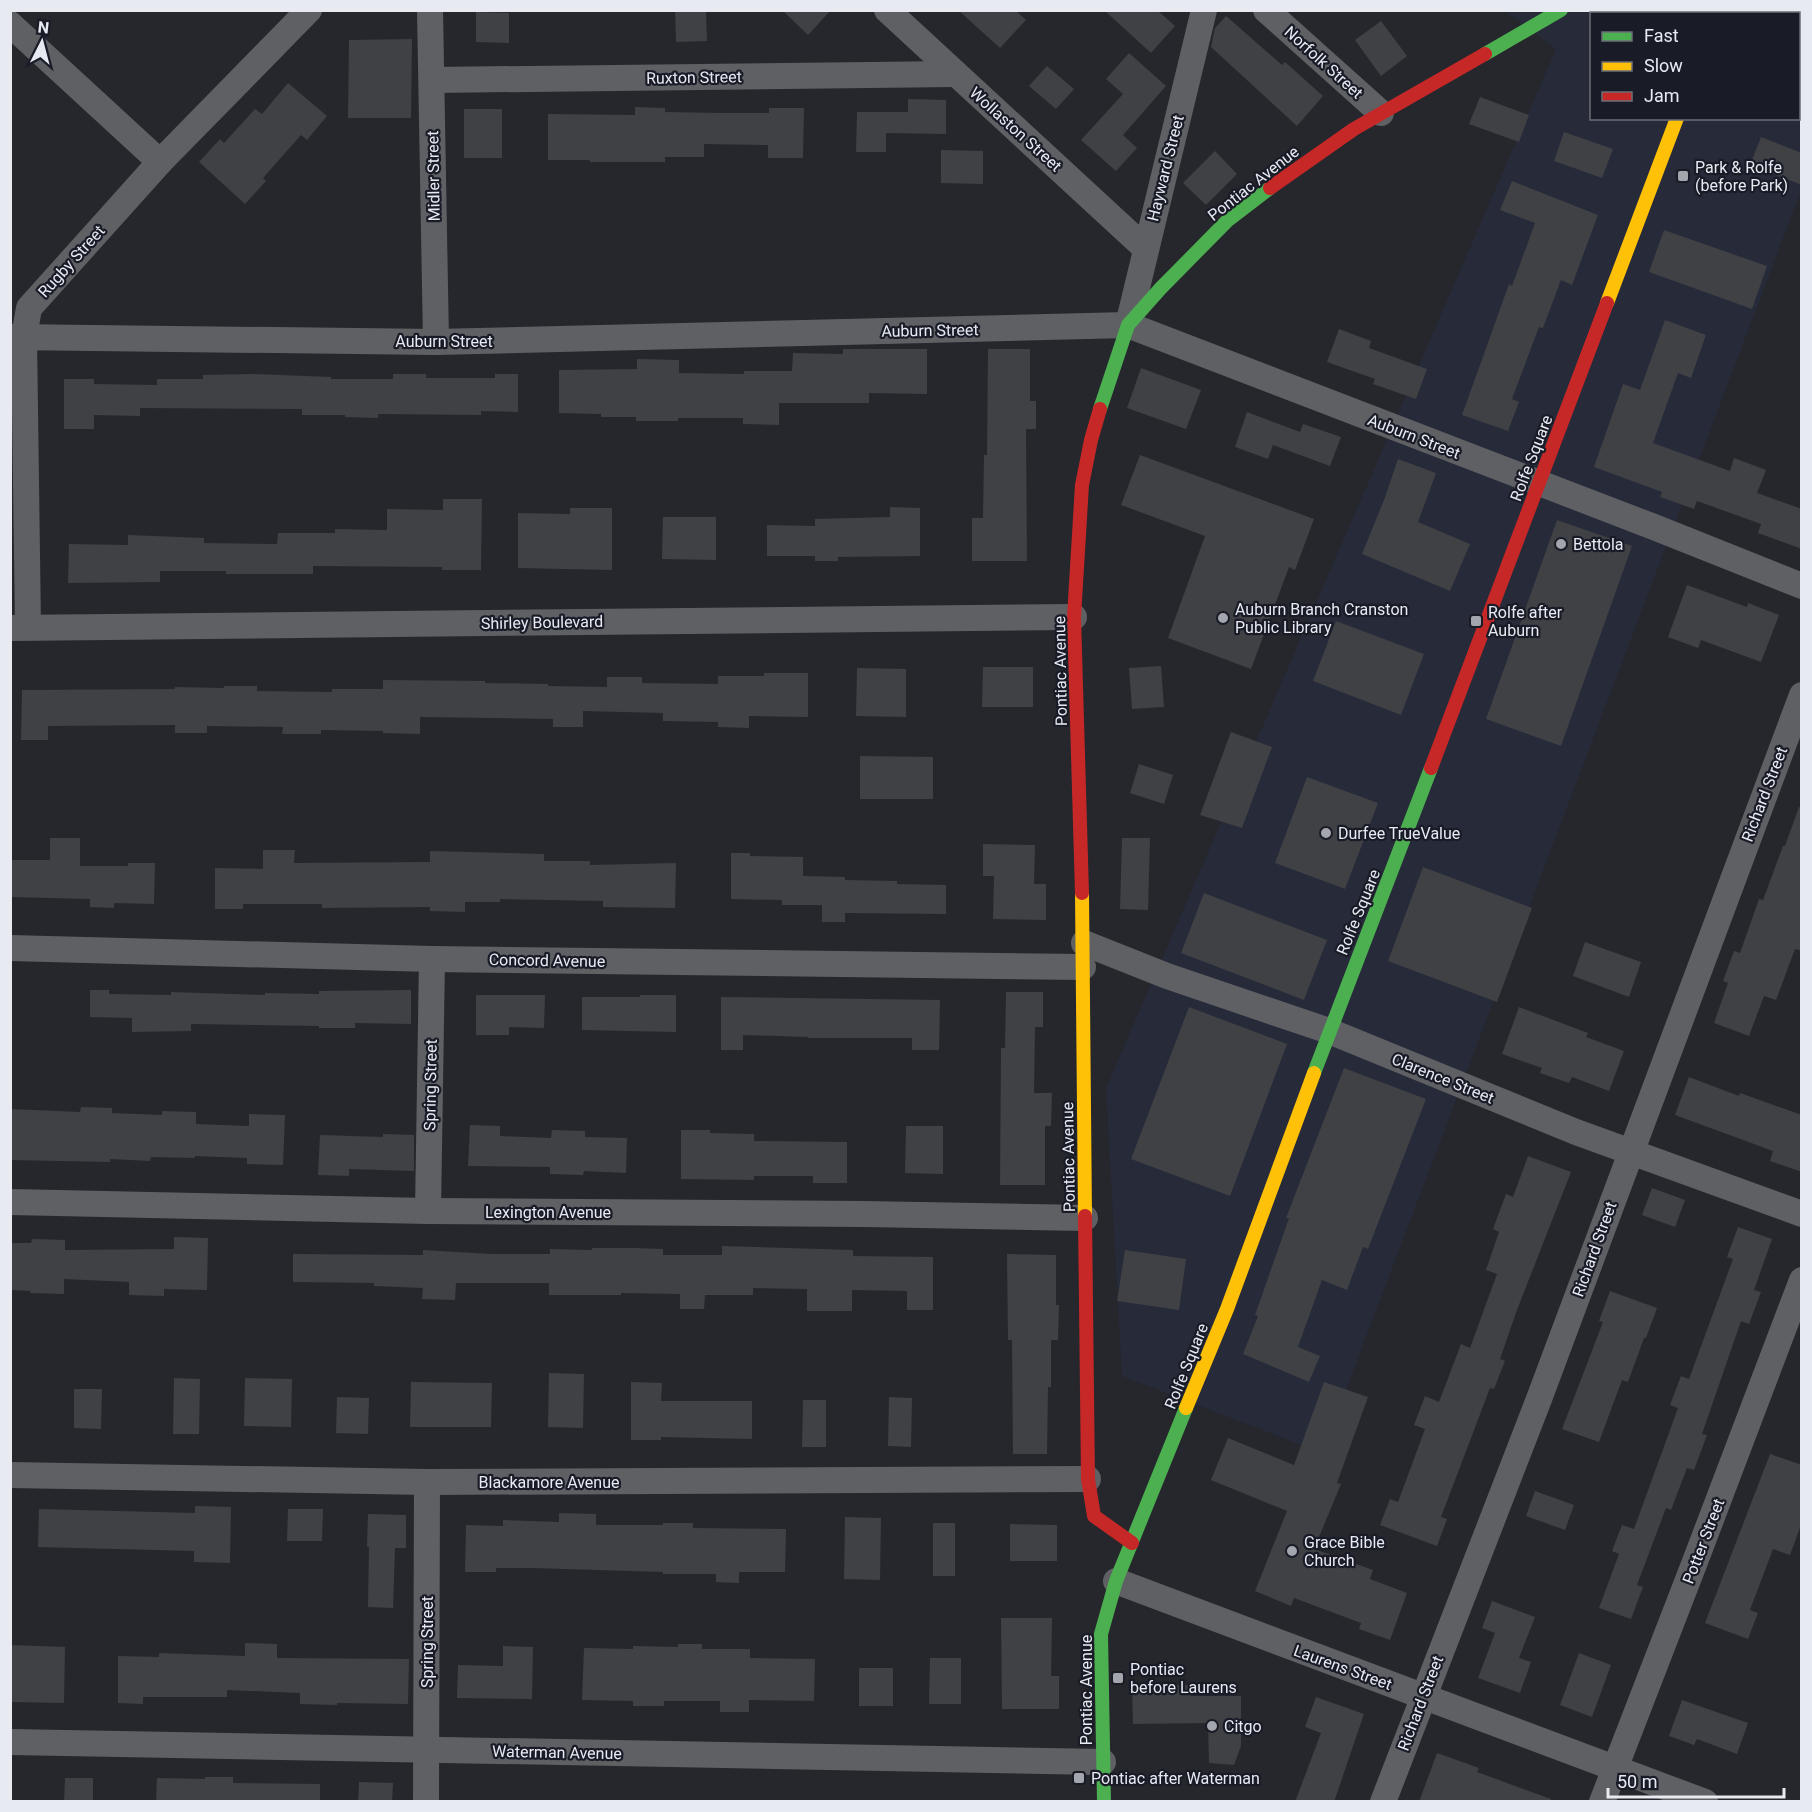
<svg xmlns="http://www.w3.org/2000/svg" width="1812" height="1812" font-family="Roboto,sans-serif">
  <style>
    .built { fill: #262a39; fill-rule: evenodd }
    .building { fill: #3f4145 }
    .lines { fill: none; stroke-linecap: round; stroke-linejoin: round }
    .street { stroke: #5f6064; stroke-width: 26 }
    .fast { stroke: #4caf50; stroke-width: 14 }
    .slow { stroke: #ffc107; stroke-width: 14 }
    .jam { stroke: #c62828; stroke-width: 14 }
    .poi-dot { fill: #a4a6ad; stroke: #191c27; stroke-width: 2 }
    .labels { text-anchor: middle; stroke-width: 4.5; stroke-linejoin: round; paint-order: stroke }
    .street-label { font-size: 16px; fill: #e8eaf2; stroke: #191c27 }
    .poi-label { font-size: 16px; fill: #e8eaf2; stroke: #191c27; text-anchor: start }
  </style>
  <rect width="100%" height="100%" fill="#26272c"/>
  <path class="built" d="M1505,11H1801V191L1322,1453L1122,1376L1106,1088L1556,49ZM1592,14H1798V118H1592Z"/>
  <g class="building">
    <polygon points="675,10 706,10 707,41 676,42"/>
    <polygon points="782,10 831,10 808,35"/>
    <polygon points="958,10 1015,10 1026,20 1000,48"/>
    <polygon points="1104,10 1157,10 1175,26 1151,53"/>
    <polygon points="476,12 509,13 509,43 476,42"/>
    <polygon points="1226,16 1282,65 1285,62 1323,96 1297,126 1211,47 1215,28"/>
    <polygon points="1381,21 1407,56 1381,76 1355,40"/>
    <polygon points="412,39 411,118 348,118 349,40"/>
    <polygon points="1129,53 1166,86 1123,135 1137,148 1116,171 1081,140 1123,94 1106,79"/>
    <polygon points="1047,66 1074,89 1056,109 1029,86"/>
    <polygon points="288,83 327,116 307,140 301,135 263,178 266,181 245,204 199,162 220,139 224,143 255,109 262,114"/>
    <polygon points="1480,97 1529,115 1519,142 1469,124"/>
    <polygon points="908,99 946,100 946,134 886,133 886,152 856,152 857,112 908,112"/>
    <polygon points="635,107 665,108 665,112 722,113 769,113 769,108 804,108 803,158 768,158 768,145 704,144 704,157 665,157 665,162 590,162 590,160 548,160 548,114 635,115"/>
    <rect x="464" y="109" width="38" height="49"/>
    <polygon points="1564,132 1613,149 1602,178 1554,161"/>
    <polygon points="1761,137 1802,153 1802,185 1750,165"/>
    <polygon points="941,150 983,151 983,184 941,183"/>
    <polygon points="1215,151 1237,174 1206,205 1183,183"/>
    <polygon points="1512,181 1598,215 1572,285 1561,280 1543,328 1539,327 1512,399 1519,402 1508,431 1462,415 1509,284 1512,286 1535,223 1500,210"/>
    <polygon points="1664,230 1767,266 1752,309 1649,272"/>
    <polygon points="1665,320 1706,335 1691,378 1678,373 1653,443 1730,471 1734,458 1766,470 1757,493 1802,509 1802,549 1758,533 1761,524 1697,501 1694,509 1660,497 1662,492 1594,467 1623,384 1640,390"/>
    <polygon points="1339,329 1371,341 1369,348 1427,369 1416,399 1373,384 1375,379 1327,362"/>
    <polygon points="843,349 927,349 927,394 869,393 869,403 779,403 779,425 743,424 743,418 678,418 678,421 636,421 636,417 601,417 601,414 559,413 559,370 637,369 637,359 679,360 679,373 744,374 744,371 792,371 793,353 843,354"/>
    <polygon points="988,349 1030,349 1030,401 1036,401 1036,429 1026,429 1027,561 972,561 972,518 983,518 984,455 987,455"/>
    <polygon points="1141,368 1201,390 1186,429 1127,408"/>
    <polygon points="252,374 331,377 331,379 393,379 393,374 426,374 426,378 495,378 495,374 518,374 518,412 481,411 481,415 378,414 378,418 345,417 345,415 302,415 302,409 140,408 140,416 94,415 94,429 64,429 64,379 94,379 94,384 157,385 157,379 203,379 203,375"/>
    <polygon points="1247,412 1300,432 1303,424 1341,437 1330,466 1273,445 1268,459 1235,447"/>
    <polygon points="1140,455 1314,519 1295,570 1289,567 1251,669 1168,638 1205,536 1121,505"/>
    <polygon points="1398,459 1436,473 1418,522 1470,544 1450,591 1362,554 1384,500"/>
    <polygon points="443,499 482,499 481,570 442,570 442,567 313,566 313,574 226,574 226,571 160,571 160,582 68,583 69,544 128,545 128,535 204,538 204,543 277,544 278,533 335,533 335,529 387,530 387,509 443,510"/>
    <polygon points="890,507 920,508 920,556 838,557 838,561 815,561 815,556 767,556 767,525 815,526 815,519 890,517"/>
    <polygon points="570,508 612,508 612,570 518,568 518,513 570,514"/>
    <polygon points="663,517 716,517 716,560 662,559"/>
    <polygon points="1557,520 1632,546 1561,746 1486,719"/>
    <polygon points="1687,585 1747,607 1748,603 1779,615 1761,662 1701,640 1698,648 1668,637"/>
    <polygon points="1336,621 1424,654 1401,715 1313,681"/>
    <polygon points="1161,666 1164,707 1132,709 1129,668"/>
    <polygon points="983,667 1033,667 1033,707 982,707"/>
    <polygon points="857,668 906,669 906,717 856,716"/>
    <polygon points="764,673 808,673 808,717 749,716 749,728 718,727 718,722 663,721 663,713 583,711 583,727 553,727 553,719 420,717 420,734 383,733 383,731 321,730 321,734 282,734 283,727 207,726 207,733 175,733 175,725 48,726 48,740 21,740 22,690 175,689 175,687 224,688 224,686 257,686 257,691 332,692 332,689 383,689 383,680 485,681 485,683 548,684 548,686 607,687 607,677 642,677 642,683 718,684 718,676 764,676"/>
    <polygon points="1231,732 1272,747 1242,828 1200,815"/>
    <polygon points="860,756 933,757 933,799 860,799"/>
    <polygon points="1139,764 1173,775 1164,804 1130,793"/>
    <polygon points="1307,777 1378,803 1345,889 1275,863"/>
    <polygon points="1799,807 1802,808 1802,951 1795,949 1776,1000 1764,996 1749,1036 1714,1023 1728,983 1723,981 1734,951 1740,953 1759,899 1763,900 1783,846 1785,846"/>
    <polygon points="50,838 80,838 80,866 128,866 128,863 155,863 154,904 114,903 114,908 90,907 90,899 10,897 10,860 50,860"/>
    <polygon points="1122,838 1150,838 1148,910 1120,909"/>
    <polygon points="983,844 1035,845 1034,884 1046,884 1046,920 993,919 994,876 983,876"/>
    <polygon points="263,850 295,850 294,863 430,862 430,851 544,854 544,861 590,861 590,865 676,863 675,908 603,907 603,901 500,899 500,902 465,902 465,912 430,911 430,907 322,908 322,904 243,904 243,909 215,909 215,868 263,869"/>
    <polygon points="731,853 750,853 750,856 803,857 803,876 845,877 845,880 897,881 897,884 946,885 946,914 845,913 845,922 822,922 822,905 782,905 782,900 731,899"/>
    <polygon points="1423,867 1532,908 1497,1002 1388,961"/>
    <polygon points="1204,893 1327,940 1304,1000 1181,953"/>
    <polygon points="1585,942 1641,962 1629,997 1573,976"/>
    <polygon points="90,990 109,990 109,994 171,995 171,992 265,995 265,993 319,994 319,991 411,990 411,1024 355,1023 355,1028 319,1028 319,1026 191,1024 191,1031 132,1032 132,1018 90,1017"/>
    <polygon points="1006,992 1043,992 1043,1027 1035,1027 1034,1093 1052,1093 1051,1126 1045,1126 1045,1185 1000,1185 1001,1048 1005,1048"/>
    <polygon points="476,995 545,995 544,1028 509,1027 509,1035 476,1035"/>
    <polygon points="640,995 676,995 676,1032 582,1030 582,997 640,997"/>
    <polygon points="721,997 940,1000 939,1050 912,1050 912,1038 808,1038 808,1037 743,1035 743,1050 721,1050"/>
    <polygon points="1189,1007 1287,1044 1230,1196 1131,1159"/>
    <polygon points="1519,1007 1588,1033 1586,1037 1624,1051 1609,1091 1572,1077 1569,1083 1540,1073 1542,1068 1502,1054"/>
    <polygon points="1344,1068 1426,1099 1368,1249 1363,1247 1347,1290 1322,1280 1298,1347 1320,1356 1309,1382 1243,1354 1258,1316 1255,1315 1289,1218 1286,1218"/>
    <polygon points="1689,1077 1739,1096 1740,1093 1802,1115 1802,1172 1770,1161 1773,1151 1675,1115"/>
    <polygon points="81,1107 112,1108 112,1113 162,1115 162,1111 196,1112 196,1124 249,1126 249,1114 285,1115 283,1165 247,1164 247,1158 195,1156 195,1158 151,1157 150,1161 110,1159 110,1162 10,1160 10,1109 80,1112"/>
    <polygon points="470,1125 500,1126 500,1136 551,1138 552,1130 585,1131 585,1137 627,1138 626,1173 584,1171 583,1175 550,1174 550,1167 468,1166"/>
    <polygon points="906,1126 943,1126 943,1174 905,1173"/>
    <polygon points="681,1130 710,1130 710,1133 754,1134 754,1141 847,1142 847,1183 813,1183 813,1176 754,1176 754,1180 681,1179"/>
    <polygon points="383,1134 414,1135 414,1171 349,1169 349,1176 318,1175 320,1135 383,1137"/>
    <polygon points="1528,1156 1571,1172 1517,1310 1500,1359 1505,1361 1494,1389 1490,1388 1441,1517 1447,1519 1437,1546 1380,1525 1390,1499 1398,1502 1425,1429 1414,1425 1425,1396 1439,1402 1461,1344 1470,1348 1497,1274 1486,1270 1499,1232 1493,1229 1506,1194 1513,1197"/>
    <polygon points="1652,1188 1685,1200 1675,1227 1642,1215"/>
    <polygon points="1738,1227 1772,1239 1754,1290 1761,1292 1749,1324 1741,1321 1702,1434 1707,1435 1694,1470 1687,1468 1671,1510 1666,1508 1637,1585 1643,1587 1631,1619 1599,1608 1619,1554 1612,1551 1622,1525 1634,1529 1678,1408 1670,1405 1681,1376 1689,1379 1733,1259 1727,1257"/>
    <polygon points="174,1237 208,1238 207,1290 164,1289 164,1296 129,1295 129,1282 64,1279 64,1294 30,1293 31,1291 10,1290 10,1243 31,1243 32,1239 65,1240 65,1250 174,1249"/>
    <polygon points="722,1246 853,1250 853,1256 933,1257 933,1310 907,1310 907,1291 852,1290 852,1311 807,1311 807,1289 753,1288 753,1295 705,1295 704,1309 680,1309 680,1294 621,1293 621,1295 549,1295 549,1283 456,1283 455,1300 422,1299 423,1288 374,1286 374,1283 293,1282 293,1254 423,1255 423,1250 491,1254 550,1254 550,1249 592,1250 592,1248 635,1248 663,1249 663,1255 722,1255"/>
    <polygon points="1125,1250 1186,1259 1179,1310 1117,1301"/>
    <polygon points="1007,1254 1056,1255 1056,1305 1059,1305 1058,1340 1051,1340 1051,1387 1048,1387 1047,1454 1013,1454 1012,1340 1008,1340"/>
    <polygon points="1610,1291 1657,1308 1646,1338 1644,1338 1628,1382 1622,1380 1599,1442 1562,1429 1603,1322 1599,1321"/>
    <polygon points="549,1373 584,1374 583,1428 548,1427"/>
    <polygon points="174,1378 200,1379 199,1434 173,1434"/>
    <polygon points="245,1378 292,1379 291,1427 244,1426"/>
    <polygon points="411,1382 492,1383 491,1427 410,1427"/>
    <polygon points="631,1382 662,1383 661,1401 752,1401 752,1439 661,1437 661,1440 631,1440"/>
    <polygon points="1324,1382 1368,1397 1337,1483 1341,1484 1314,1549 1373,1570 1370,1579 1407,1593 1390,1640 1359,1629 1361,1623 1294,1598 1291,1606 1255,1591 1287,1511 1211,1480 1228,1438 1294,1465"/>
    <polygon points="74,1389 102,1389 101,1429 74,1428"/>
    <polygon points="337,1397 369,1398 368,1434 336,1433"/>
    <polygon points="889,1397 912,1398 911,1447 888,1446"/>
    <polygon points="803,1400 826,1400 826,1447 802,1447"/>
    <polygon points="1770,1454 1802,1465 1802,1522 1790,1555 1773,1549 1750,1610 1758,1613 1748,1639 1705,1623"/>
    <polygon points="1535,1491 1574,1505 1565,1530 1526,1516"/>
    <polygon points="195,1506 231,1507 230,1563 194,1562 194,1551 38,1547 39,1509 195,1513"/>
    <polygon points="288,1509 323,1509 322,1541 287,1541"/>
    <polygon points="559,1513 596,1514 596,1525 663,1525 663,1523 693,1523 693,1528 786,1529 785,1572 739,1572 739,1583 716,1582 716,1574 663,1574 663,1572 533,1568 496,1568 496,1572 465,1572 466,1525 503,1526 503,1520 559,1522"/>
    <polygon points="368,1514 406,1515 406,1548 395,1548 393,1608 368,1607 369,1547 367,1547"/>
    <polygon points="845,1517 881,1518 880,1580 844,1579"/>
    <rect x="933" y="1523" width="22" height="53"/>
    <polygon points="1010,1524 1057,1525 1057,1561 1010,1561"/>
    <polygon points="1492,1601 1535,1617 1519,1658 1531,1662 1520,1693 1478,1678 1495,1633 1482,1628"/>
    <polygon points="1001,1618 1052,1618 1051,1676 1059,1676 1059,1709 1002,1709"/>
    <polygon points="245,1643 277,1644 277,1658 409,1659 408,1704 337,1703 337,1705 300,1704 300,1693 227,1690 227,1697 143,1697 143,1704 118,1703 118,1656 159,1657 159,1653 245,1656"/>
    <polygon points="678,1644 702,1644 702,1649 750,1649 750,1658 815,1659 814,1701 749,1700 749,1712 720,1712 720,1701 664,1701 664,1706 633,1706 633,1701 582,1700 584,1648 633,1649 633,1646 678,1647"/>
    <polygon points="10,1645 65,1647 64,1703 10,1702"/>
    <polygon points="503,1646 533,1647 532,1699 457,1698 458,1665 503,1666"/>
    <polygon points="1579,1653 1611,1665 1592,1717 1560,1705"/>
    <polygon points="930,1658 961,1658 961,1704 929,1704"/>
    <rect x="859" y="1668" width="34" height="38"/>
    <polygon points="1132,1685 1190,1685 1190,1696 1241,1696 1241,1746 1234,1765 1209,1763 1208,1723 1133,1724"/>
    <polygon points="1316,1697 1364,1714 1334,1802 1295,1802 1321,1733 1305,1727"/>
    <polygon points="1682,1700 1748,1723 1737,1754 1697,1739 1694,1745 1669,1736"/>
    <polygon points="1437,1753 1479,1768 1477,1772 1551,1799 1550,1802 1419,1802"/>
    <polygon points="205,1777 233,1777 233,1783 320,1784 320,1802 156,1802 157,1778 205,1779"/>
    <polygon points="65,1778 93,1778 93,1802 64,1802"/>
    <polygon points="359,1782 393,1783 392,1802 358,1802"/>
  </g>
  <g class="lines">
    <g class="street">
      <polyline points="430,10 436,342"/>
      <polyline points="887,10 1145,248"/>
      <polyline points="1266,10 1381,113"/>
      <polyline points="10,24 160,162"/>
      <polyline points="432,80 956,74"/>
      <polyline points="1128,325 1204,10"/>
      <polyline points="10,337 436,342 1128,325 1654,527 1802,586"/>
      <polyline points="28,627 24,337 29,308 160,162 309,10"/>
      <polyline points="10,628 1074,617"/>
      <polyline points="1084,943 1167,976 1329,1031 1576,1132 1802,1214"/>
      <polyline points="10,948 432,959 1083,967"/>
      <polyline points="10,1202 428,1211 865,1214 1085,1218"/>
      <polyline points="428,1211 432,959"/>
      <polyline points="10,1475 427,1482 1088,1479"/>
      <polyline points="1116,1581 1705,1802"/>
      <polyline points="10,1742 1103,1762"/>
      <polyline points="426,1802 427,1482"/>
      <polyline points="1383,1802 1539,1399 1802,695"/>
      <polyline points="1602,1802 1696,1559 1802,1280"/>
    </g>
    <g class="fast">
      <polyline points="1715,14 1716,10"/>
      <polyline points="1485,54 1561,10"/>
      <polyline points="1100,409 1128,325 1160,289 1227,221 1270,188"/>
      <polyline points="1314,1073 1431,768"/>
      <polyline points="1104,1802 1101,1634 1116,1581 1186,1408"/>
    </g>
    <g class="slow">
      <polyline points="1607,303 1677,118"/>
      <polyline points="1082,893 1085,1216"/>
      <polyline points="1186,1408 1227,1309 1314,1073"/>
    </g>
    <g class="jam">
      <polyline points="1270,188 1354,129 1485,54"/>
      <polyline points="1431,768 1607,303"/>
      <polyline points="1082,893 1074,617 1082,485 1091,440 1100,409"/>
      <polyline points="1085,1216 1088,1479 1094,1516 1132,1543"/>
    </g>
  </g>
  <g class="poi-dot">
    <rect x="1677" y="170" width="12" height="12" rx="3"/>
    <circle cx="1561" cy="544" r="6"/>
    <circle cx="1223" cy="618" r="6"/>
    <rect x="1470" y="615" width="12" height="12" rx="3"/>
    <circle cx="1326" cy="833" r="6"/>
    <circle cx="1292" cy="1551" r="6"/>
    <rect x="1112" y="1672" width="12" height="12" rx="3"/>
    <circle cx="1212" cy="1726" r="6"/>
    <rect x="1073" y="1772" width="12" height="12" rx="3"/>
  </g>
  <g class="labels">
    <g class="street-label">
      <text transform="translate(1324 62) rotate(42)" y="6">Norfolk Street</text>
      <text transform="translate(694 77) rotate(-1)" y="6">Ruxton Street</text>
      <text transform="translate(1016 129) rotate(42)" y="6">Wollaston Street</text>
      <text transform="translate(1165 168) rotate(-76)" y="6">Hayward Street</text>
      <text transform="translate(433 176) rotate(-91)" y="6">Midler Street</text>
      <text transform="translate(1253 183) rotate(-38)" y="6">Pontiac Avenue</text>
      <text transform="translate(71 261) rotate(-48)" y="6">Rugby Street</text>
      <text transform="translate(930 330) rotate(-1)" y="6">Auburn Street</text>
      <text x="444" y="347">Auburn Street</text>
      <text transform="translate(1414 436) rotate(21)" y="6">Auburn Street</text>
      <text transform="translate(1531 458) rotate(-69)" y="6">Rolfe Square</text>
      <text transform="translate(542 622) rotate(-1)" y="6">Shirley Boulevard</text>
      <text transform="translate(1060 671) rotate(-91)" y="6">Pontiac Avenue</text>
      <text transform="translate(1764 794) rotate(-69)" y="6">Richard Street</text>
      <text transform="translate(1358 912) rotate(-68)" y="6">Rolfe Square</text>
      <text transform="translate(547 960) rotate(1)" y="6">Concord Avenue</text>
      <text transform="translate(1443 1078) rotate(22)" y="6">Clarence Street</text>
      <text transform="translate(430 1085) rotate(-89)" y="6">Spring Street</text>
      <text transform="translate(1068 1157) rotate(-91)" y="6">Pontiac Avenue</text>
      <text x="548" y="1218">Lexington Avenue</text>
      <text transform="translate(1594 1249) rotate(-70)" y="6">Richard Street</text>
      <text transform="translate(1186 1366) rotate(-68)" y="6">Rolfe Square</text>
      <text x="549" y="1488">Blackamore Avenue</text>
      <text transform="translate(1703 1541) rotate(-69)" y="6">Potter Street</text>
      <text transform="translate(427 1642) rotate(-90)" y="6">Spring Street</text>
      <text transform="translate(1343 1667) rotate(20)" y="6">Laurens Street</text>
      <text transform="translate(1086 1690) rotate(-90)" y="6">Pontiac Avenue</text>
      <text transform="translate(1420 1703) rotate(-69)" y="6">Richard Street</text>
      <text transform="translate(557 1752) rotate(1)" y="6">Waterman Avenue</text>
    </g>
    <g class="poi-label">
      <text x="1695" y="173">Park &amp; Rolfe<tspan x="1695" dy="18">(before Park)</tspan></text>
      <text x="1573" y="550">Bettola</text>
      <text x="1235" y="615">Auburn Branch Cranston<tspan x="1235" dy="18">Public Library</tspan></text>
      <text x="1488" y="618">Rolfe after<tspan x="1488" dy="18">Auburn</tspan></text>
      <text x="1338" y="839">Durfee TrueValue</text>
      <text x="1304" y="1548">Grace Bible<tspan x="1304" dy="18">Church</tspan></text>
      <text x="1130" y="1675">Pontiac<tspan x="1130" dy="18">before Laurens</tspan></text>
      <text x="1224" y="1732">Citgo</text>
      <text x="1091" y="1784">Pontiac after Waterman</text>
    </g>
  </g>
  <rect width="1812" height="1812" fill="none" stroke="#e8eaf2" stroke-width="24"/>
  <rect x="1590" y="12" width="210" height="108" fill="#191c27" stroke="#6c6e78" stroke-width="1.5"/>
  <rect x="1602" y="32" width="30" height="9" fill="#4caf50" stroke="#6c6e78" stroke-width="1.5"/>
  <text x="1644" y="42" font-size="18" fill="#e8eaf2">Fast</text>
  <rect x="1602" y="62" width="30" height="9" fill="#ffc107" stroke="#6c6e78" stroke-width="1.5"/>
  <text x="1644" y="72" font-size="18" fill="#e8eaf2">Slow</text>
  <rect x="1602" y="92" width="30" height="9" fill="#c62828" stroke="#6c6e78" stroke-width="1.5"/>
  <text x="1644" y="102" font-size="18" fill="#e8eaf2">Jam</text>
  <g transform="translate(42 42) rotate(6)" stroke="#191c27" stroke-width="4.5" paint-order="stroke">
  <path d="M0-4.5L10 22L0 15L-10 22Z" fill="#e8eaf2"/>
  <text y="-9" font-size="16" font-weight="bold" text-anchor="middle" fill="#e8eaf2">N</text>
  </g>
  <path d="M1608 1788v9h176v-9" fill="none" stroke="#e8eaf2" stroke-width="3"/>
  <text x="1617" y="1788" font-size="18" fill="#e8eaf2" stroke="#191c27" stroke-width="4.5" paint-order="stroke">50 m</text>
</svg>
